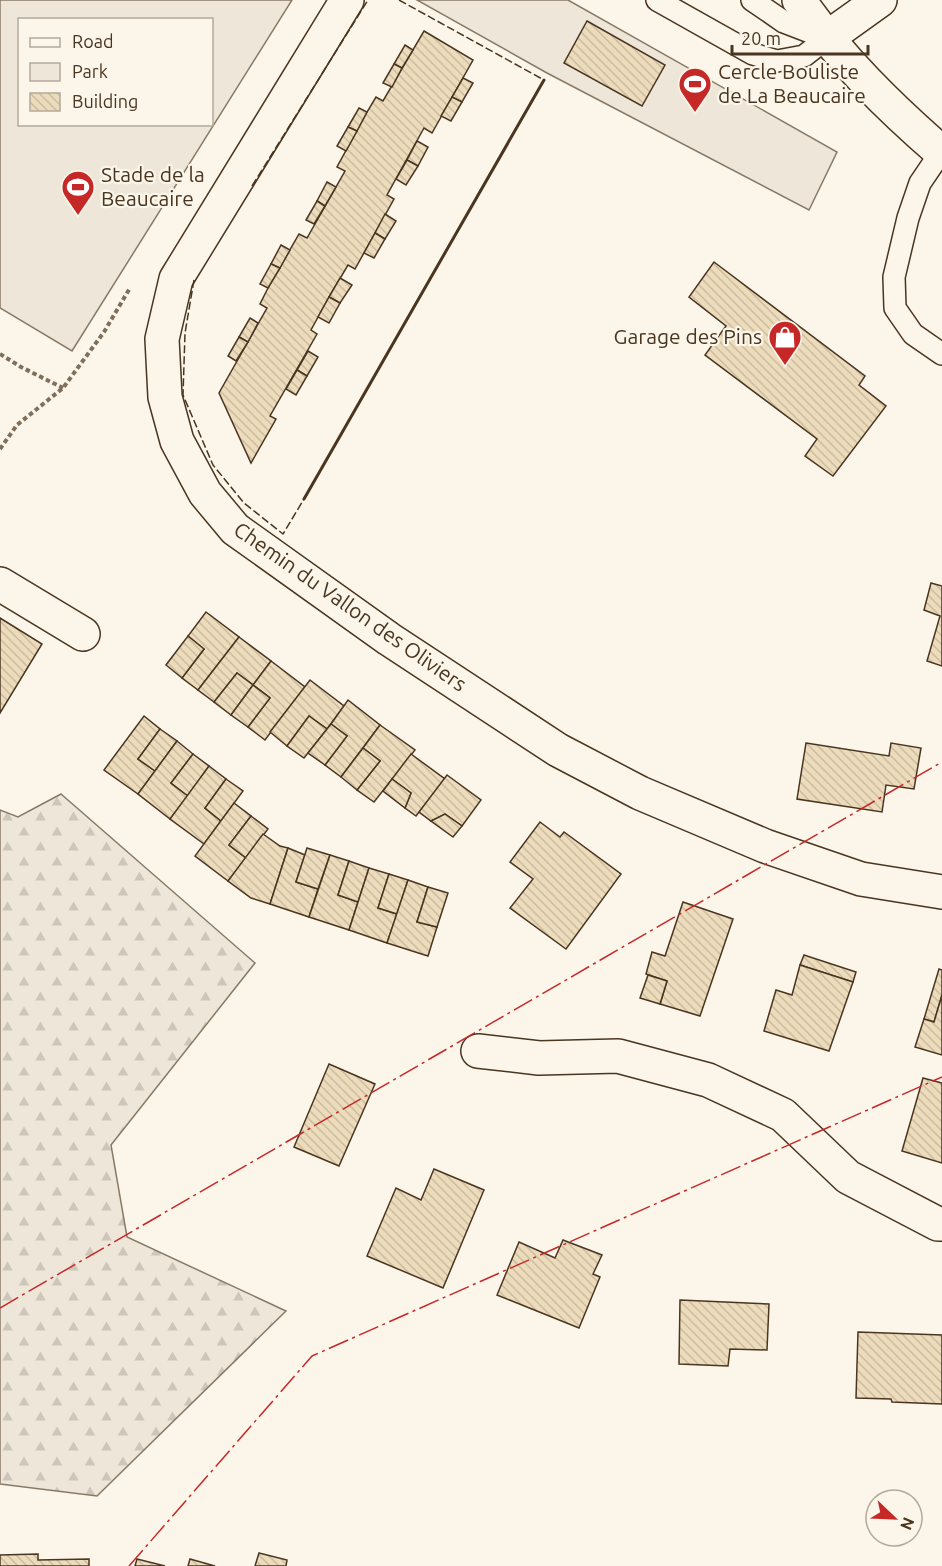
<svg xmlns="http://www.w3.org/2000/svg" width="942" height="1566" font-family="Ubuntu,sans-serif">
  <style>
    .green { fill: #ede6d9; stroke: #887966; stroke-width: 1.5; fill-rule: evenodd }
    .forest { fill: url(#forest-firs); stroke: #887966; stroke-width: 1.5 }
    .building { fill: url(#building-back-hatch); stroke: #4a3520; stroke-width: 1.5 }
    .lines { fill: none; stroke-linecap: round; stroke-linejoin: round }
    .service-casing { stroke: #4a3520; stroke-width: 24 }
    .minor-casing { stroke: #4a3520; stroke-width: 36 }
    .tertiary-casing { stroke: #4a3520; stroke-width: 36 }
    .path { stroke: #7f6f5c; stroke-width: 4; stroke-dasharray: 4.5 3; stroke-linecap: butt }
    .service { stroke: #fbf6e9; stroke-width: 21 }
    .minor { stroke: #fbf6e9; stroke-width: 33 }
    .tertiary { stroke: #fbf6e9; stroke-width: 33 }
    .fence { stroke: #4a3520; stroke-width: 1.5; stroke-dasharray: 8 3; stroke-linecap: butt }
    .wall { stroke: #4a3520; stroke-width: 3 }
    .power { stroke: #c62828; stroke-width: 1.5; stroke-dasharray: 21 4.5 3 4.5; stroke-linecap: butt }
    .labels { text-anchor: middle; stroke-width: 4.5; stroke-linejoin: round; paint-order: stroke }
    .poi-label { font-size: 21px; fill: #4a3520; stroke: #fbf6e9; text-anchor: start }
    .street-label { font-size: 21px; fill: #4a3520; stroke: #fbf6e9 }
  </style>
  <defs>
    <pattern id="forest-firs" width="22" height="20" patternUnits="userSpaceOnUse" patternTransform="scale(1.5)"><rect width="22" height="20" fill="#ede6d9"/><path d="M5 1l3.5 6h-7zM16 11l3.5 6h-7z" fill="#cdc6ba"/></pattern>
    <pattern id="building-back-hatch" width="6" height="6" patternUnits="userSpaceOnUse" patternTransform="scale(1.5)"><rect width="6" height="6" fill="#ecdcbc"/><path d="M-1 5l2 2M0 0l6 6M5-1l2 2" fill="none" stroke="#ccbda1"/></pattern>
  </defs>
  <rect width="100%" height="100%" fill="#fbf6e9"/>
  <g class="green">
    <path d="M0,0H292L72,351L0,308ZM20,20H212V124H20Z"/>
    <polygon points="417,0 568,0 837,152 809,210 547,73"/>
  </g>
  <polygon class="forest" points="61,794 255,963 111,1145 127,1237 286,1311 97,1496 0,1484 0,810 18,817"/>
  <g class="building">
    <polygon points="587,21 665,65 642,106 564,63"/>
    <polygon points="424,31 473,60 432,133 424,128 387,195 394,199 355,269 348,265 329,297 311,330 317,334 270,416 276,419 251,463 219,393 267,308 260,304 268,288 299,234 307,238 345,171 337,167 367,112 376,97 383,101"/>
    <polygon points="405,45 413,50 402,68 394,64"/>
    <polygon points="394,64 402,68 392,87 383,83"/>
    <polygon points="463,78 473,83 462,102 452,97"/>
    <polygon points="452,97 462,102 451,121 441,116"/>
    <polygon points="359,108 367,112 357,131 348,127"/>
    <polygon points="348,127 357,131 346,151 337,146"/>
    <polygon points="417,141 428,147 418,166 407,160"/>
    <polygon points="407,160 418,166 406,185 396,179"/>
    <polygon points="327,182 336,187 325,206 317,201"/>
    <polygon points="317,201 325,206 314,224 306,220"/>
    <polygon points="385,214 396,221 385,239 375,233"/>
    <polygon points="375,233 385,239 374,258 364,253"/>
    <polygon points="281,245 290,250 280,268 271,264"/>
    <polygon points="714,262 865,376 859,385 886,406 833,476 805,456 817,439 705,355 726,326 689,297"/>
    <polygon points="271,264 280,268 268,288 260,284"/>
    <polygon points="340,278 352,285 340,303 329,297"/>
    <polygon points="329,297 340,303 329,323 318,317"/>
    <polygon points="250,318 258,323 248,342 239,337"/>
    <polygon points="239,337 248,342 236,361 228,356"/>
    <polygon points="308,351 318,357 307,376 297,370"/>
    <polygon points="297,370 307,376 296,395 286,389"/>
    <polygon points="931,583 942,586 942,666 927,661 940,616 924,610"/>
    <polygon points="206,612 239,637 198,690 182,678 204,649 188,636"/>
    <polygon points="0,618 42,644 0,713"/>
    <polygon points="188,636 204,649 182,678 166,665"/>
    <polygon points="239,637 271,661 253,685 237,673 214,702 198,690"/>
    <polygon points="271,661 305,687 265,740 248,727 270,698 253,685"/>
    <polygon points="237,673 253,685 231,715 214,702"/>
    <polygon points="310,680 344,706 327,729 309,716 287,746 270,732"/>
    <polygon points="253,685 270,698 248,727 231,715"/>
    <polygon points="348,700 380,725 341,777 325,765 347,736 331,724"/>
    <polygon points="144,716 160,729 138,759 155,771 138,794 104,770"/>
    <polygon points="309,716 327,729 304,758 287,746"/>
    <polygon points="331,724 347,736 325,765 308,753"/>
    <polygon points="380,725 415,750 374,802 357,790 380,761 363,748"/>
    <polygon points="160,729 177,741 155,771 138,759"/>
    <polygon points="177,741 193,754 171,783 188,796 170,819 138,794"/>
    <polygon points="806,743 889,756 891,743 921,748 914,789 886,785 882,812 797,799"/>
    <polygon points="363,748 380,761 357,790 341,777"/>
    <polygon points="193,754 209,766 188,796 171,783"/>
    <polygon points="411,754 445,779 416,816 405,808 411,793 392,779"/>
    <polygon points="209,766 226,779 205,808 221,821 204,844 170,819"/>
    <polygon points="447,775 481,800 462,826 445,814 431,821 419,812"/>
    <polygon points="226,779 243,791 221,821 205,808"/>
    <polygon points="392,779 411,793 405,808 383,791"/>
    <polygon points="234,803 251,816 229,845 246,858 228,881 195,856"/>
    <polygon points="445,814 462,826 453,837 431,821"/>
    <polygon points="251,816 268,829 246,858 229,845"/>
    <polygon points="540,822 560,837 564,832 621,874 566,949 510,908 533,879 510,862"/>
    <polygon points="263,834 280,846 288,848 270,904 251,898 228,881"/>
    <polygon points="288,848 305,855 296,882 318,889 309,917 270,904"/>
    <polygon points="307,848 330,855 318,889 296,882"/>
    <polygon points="330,855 349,861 338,895 358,902 349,930 309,917"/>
    <polygon points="349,861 369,868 358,902 338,895"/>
    <polygon points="369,868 389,874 378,908 397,914 387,943 349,930"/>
    <polygon points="389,874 408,880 397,914 378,908"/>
    <polygon points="408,880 428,887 417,922 437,927 428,956 387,943"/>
    <polygon points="428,887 448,893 437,927 417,922"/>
    <polygon points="683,902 733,919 700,1016 660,1004 667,981 646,974 652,952 665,956"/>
    <polygon points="804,955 856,972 853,982 800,965"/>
    <polygon points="800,965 853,982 829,1051 764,1031 776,990 792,995"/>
    <polygon points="939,969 942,970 942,995 934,1022 924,1019"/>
    <polygon points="648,975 667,981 660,1004 640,998"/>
    <polygon points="942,995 942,1055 915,1047 924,1019 934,1022"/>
    <polygon points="329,1064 375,1084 339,1166 294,1147"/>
    <polygon points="923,1078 942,1083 942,1163 902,1151"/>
    <polygon points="434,1169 484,1190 443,1288 367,1256 396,1188 421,1200"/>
    <polygon points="563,1240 602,1255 593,1274 600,1277 579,1328 497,1295 519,1242 555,1258"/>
    <polygon points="680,1300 769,1304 767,1350 730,1349 728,1366 679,1364"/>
    <polygon points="858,1332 942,1335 942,1404 892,1402 891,1399 856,1398"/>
    <polygon points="259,1553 287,1560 286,1566 255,1566"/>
    <polygon points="38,1554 38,1560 89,1559 89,1566 0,1566 0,1555"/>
    <polygon points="137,1559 165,1566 135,1566"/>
    <polygon points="190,1559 215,1566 188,1566"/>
  </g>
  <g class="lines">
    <defs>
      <g id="service">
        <polyline points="657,0 753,54 777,61 804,56 827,38"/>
        <polyline points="752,0 784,22 823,37"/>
        <polyline points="941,152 920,183 908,218 894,277 895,308 913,334 942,354"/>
      </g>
      <g id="minor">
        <polyline points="347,0 176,279 162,339 165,397 177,441 205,493 235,529 389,639 558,750 640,793 765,846 861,879 942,892"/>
        <polyline points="827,38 880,0"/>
        <polyline points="0,584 83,634"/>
        <polyline points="478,1051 539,1058 618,1056 708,1080 783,1115 848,1177 938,1224 942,1224"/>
      </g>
      <path id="tertiary" d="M799,0C839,58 889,107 942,153"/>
    </defs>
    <use href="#service" class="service-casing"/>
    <use href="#minor" class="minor-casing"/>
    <use href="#tertiary" class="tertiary-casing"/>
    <g class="path">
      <polyline points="0,354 21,367 63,388"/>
      <polyline points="0,449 17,425 63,388 104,332 130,288"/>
    </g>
    <use href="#service" class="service"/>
    <use href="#minor" class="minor"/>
    <use href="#tertiary" class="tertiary"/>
    <g class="fence">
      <polyline points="399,0 544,80"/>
      <polyline points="252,186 368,0"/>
      <polyline points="194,280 185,333 183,395 213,465 244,503 283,534 304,499"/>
    </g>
    <polyline class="wall" points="304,499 544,80"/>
    <g class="power">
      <polyline points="0,1308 942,762"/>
      <polyline points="129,1566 312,1356 942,1077"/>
    </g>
  </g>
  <defs>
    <symbol id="stadium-pin" viewBox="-11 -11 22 30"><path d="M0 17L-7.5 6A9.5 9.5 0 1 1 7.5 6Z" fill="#c62828" stroke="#fbf6e9"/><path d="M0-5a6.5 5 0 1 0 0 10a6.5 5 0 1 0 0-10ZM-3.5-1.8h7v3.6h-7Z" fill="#fff"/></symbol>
    <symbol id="shop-pin" viewBox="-11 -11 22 30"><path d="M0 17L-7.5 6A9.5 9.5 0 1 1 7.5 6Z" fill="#c62828" stroke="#fbf6e9"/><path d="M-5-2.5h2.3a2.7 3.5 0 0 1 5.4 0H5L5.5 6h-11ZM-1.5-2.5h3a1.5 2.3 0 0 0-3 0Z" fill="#fff"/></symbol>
  </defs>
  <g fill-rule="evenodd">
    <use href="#stadium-pin" x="676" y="65" width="38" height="52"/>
    <use href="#stadium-pin" x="59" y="168" width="38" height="52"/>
    <use href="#shop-pin" x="766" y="318" width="38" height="52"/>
  </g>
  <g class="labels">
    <g class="poi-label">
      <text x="718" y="79">Cercle Bouliste<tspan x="718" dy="24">de La Beaucaire</tspan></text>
      <text x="101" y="182">Stade de la<tspan x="101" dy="24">Beaucaire</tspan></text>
      <text x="762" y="344" text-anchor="end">Garage des Pins</text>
    </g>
    <g class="street-label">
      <text transform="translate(350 607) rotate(35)" y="7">Chemin du Vallon des Oliviers</text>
    </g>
  </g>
  <rect x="18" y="18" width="195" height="108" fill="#fbf6e9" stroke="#b4a999" stroke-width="1.5"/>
  <rect x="30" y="38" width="30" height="9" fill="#fbf6e9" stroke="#b4a999" stroke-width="1.5"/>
  <text x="72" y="48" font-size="18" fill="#4a3520">Road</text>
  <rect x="30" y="63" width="30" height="18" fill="#ede6d9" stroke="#b4a999" stroke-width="1.5"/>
  <text x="72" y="78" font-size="18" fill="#4a3520">Park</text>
  <rect x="30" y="93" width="30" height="18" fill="url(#building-back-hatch)" stroke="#b4a999" stroke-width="1.5"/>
  <text x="72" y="108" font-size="18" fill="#4a3520">Building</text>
  <g transform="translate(894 1518) rotate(113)"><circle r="28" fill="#fbf6e9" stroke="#b4a999" stroke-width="1.5"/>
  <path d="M0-4.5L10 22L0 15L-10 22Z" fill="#c62828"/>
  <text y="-9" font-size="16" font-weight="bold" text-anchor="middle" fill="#4a3520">N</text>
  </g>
  <path d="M732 45v9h136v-9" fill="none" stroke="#4a3520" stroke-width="3"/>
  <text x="741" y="45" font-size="18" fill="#4a3520" stroke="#fbf6e9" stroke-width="4.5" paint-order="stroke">20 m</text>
</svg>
